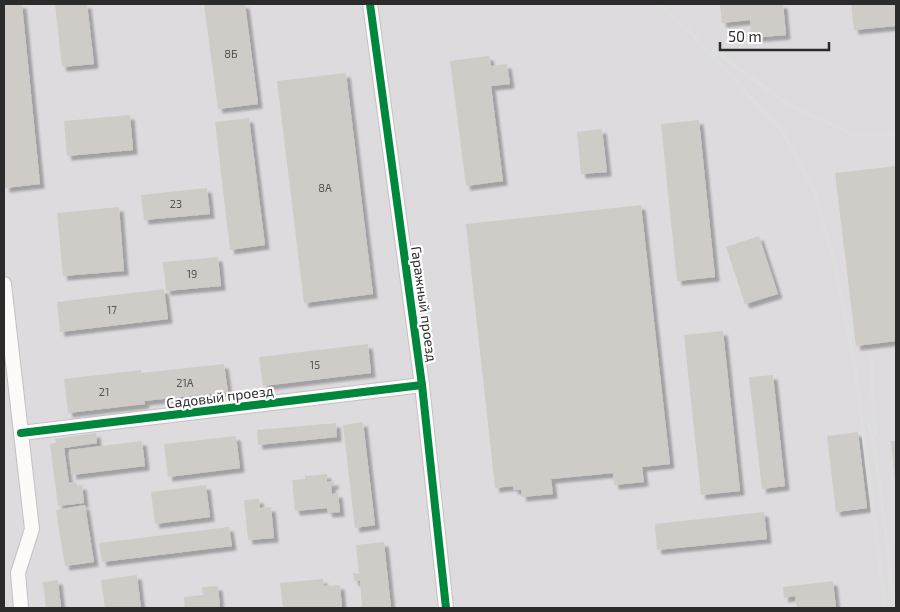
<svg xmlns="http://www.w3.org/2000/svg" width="900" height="612" font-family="'Exo 2',sans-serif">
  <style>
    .industrial { fill: #dddbdd }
    .building { fill: #cfccc8; filter: url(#shadow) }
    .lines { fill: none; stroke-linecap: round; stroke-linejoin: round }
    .minor-casing { stroke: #c3c2c2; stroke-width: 16 }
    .minor { stroke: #fcfbfa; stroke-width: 14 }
    .rail { stroke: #dededf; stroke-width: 4 }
    .cycleway-casing { stroke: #fff; stroke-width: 11 }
    .cycleway { stroke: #00873e; stroke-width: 8 }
    .labels { text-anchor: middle; stroke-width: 4.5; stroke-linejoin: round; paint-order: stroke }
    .number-label { font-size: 11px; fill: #565554 }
    .street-label { font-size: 14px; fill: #2b2b2b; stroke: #fff }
  </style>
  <defs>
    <filter id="shadow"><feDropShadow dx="4.5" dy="4.5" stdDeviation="1" flood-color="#0004"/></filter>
  </defs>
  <rect width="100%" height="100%" fill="#eae6e1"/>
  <rect class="industrial" x="4" y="4" width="892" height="604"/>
  <g class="building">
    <polygon points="4,4 22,4 40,184 5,188"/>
    <polygon points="55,4 87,4 94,64 62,67"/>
    <polygon points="204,4 245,4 258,104 218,109"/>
    <polygon points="720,4 783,4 786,35 751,38 750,20 722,23"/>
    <polygon points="851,4 896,4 896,26 854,30"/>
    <polygon points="489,56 491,66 507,64 510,84 491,86 503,181 466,186 450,61"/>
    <polygon points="346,73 373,294 304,303 277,81"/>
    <polygon points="130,115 133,150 67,156 64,121"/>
    <polygon points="249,118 265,245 230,250 215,122"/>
    <polygon points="699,120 715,277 677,281 661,124"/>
    <polygon points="602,129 607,172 581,174 577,132"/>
    <polygon points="896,166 896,341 856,346 835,173"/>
    <polygon points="207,188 210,214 144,220 141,195"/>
    <polygon points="641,205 670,464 642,467 644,482 614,485 613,473 551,479 553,494 522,497 521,490 514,490 513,486 495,488 466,224"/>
    <polygon points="119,207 124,271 63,276 57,213"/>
    <polygon points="759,236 778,294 745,304 726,247"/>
    <polygon points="218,257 221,286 166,291 163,262"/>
    <polygon points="164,289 168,319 60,332 57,302"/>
    <polygon points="723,331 740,491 701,495 684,335"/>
    <polygon points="368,344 371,373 263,386 259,357"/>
    <polygon points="224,364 228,392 144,401 145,404 68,413 64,379 141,370 141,373"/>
    <polygon points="773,375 785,486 762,489 749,377"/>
    <polygon points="363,422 375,525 355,528 343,425"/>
    <polygon points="336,423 337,437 258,445 257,430"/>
    <polygon points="858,432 867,508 836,512 827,436"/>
    <polygon points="96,433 97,443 64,448 69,483 76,482 77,486 82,485 84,503 58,506 50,444 56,443 55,439"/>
    <polygon points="236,436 240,468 168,477 164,444"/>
    <polygon points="142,441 145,466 72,475 69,450"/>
    <polygon points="891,441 896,441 896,481 895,481"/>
    <polygon points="327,474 327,482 334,481 334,485 331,485 332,494 338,493 340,512 328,513 327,508 295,511 292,480 305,479 305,476"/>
    <polygon points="206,485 210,517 155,524 151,492"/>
    <polygon points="259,499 260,508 271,507 274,538 248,540 244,500"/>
    <polygon points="85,505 94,562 65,566 56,510"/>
    <polygon points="764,512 767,539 657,550 655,524"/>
    <polygon points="229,527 232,546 102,562 99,543"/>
    <polygon points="384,542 391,608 362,608 360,581 354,581 353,573 359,574 356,545"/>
    <polygon points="137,575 141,608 105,608 101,580"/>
    <polygon points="323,579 324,586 340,585 342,608 283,608 280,583"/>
    <polygon points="58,580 61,608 46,608 43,582"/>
    <polygon points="833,581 836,608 797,608 795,596 784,598 783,587"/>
    <polygon points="218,586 220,608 185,608 184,597 203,595 202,587"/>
  </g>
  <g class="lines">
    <defs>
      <g id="minor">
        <polyline points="370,4 422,385 446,608"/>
        <polyline points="4,284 32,529 18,573 21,608"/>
        <polyline points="21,433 422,385"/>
      </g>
    </defs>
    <use href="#minor" class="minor-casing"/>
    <use href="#minor" class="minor"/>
    <g class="rail">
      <polyline points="658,4 693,35 782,131 815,192 834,260 855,367 885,608"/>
      <polyline points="713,50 786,103 852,134 896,135"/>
      <polyline points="871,355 875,434"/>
      <polyline points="868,423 876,456 895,608"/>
    </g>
    <defs>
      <g id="cycleway">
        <polyline points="370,4 422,385 446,608"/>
        <polyline points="21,433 422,385"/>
      </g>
    </defs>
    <use href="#cycleway" class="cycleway-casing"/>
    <use href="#cycleway" class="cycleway"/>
  </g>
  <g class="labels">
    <g class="number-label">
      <text x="231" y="58">8Б</text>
      <text x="325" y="192">8А</text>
      <text x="176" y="208">23</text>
      <text x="192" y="278">19</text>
      <text x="112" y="314">17</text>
      <text x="315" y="369">15</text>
      <text x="185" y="387">21А</text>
      <text x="104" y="396">21</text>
    </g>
    <g class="street-label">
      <text transform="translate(424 304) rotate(82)" y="5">Гаражный проезд</text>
      <text transform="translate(220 397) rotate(-7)" y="5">Садовый проезд</text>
    </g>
  </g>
  <rect width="900" height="612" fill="none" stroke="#2b2b2b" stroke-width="10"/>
  <path d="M720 42v8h109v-8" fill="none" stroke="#2b2b2b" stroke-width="2.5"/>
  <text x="728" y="42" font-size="15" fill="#2b2b2b" stroke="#ffffff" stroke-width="4" paint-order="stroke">50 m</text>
</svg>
